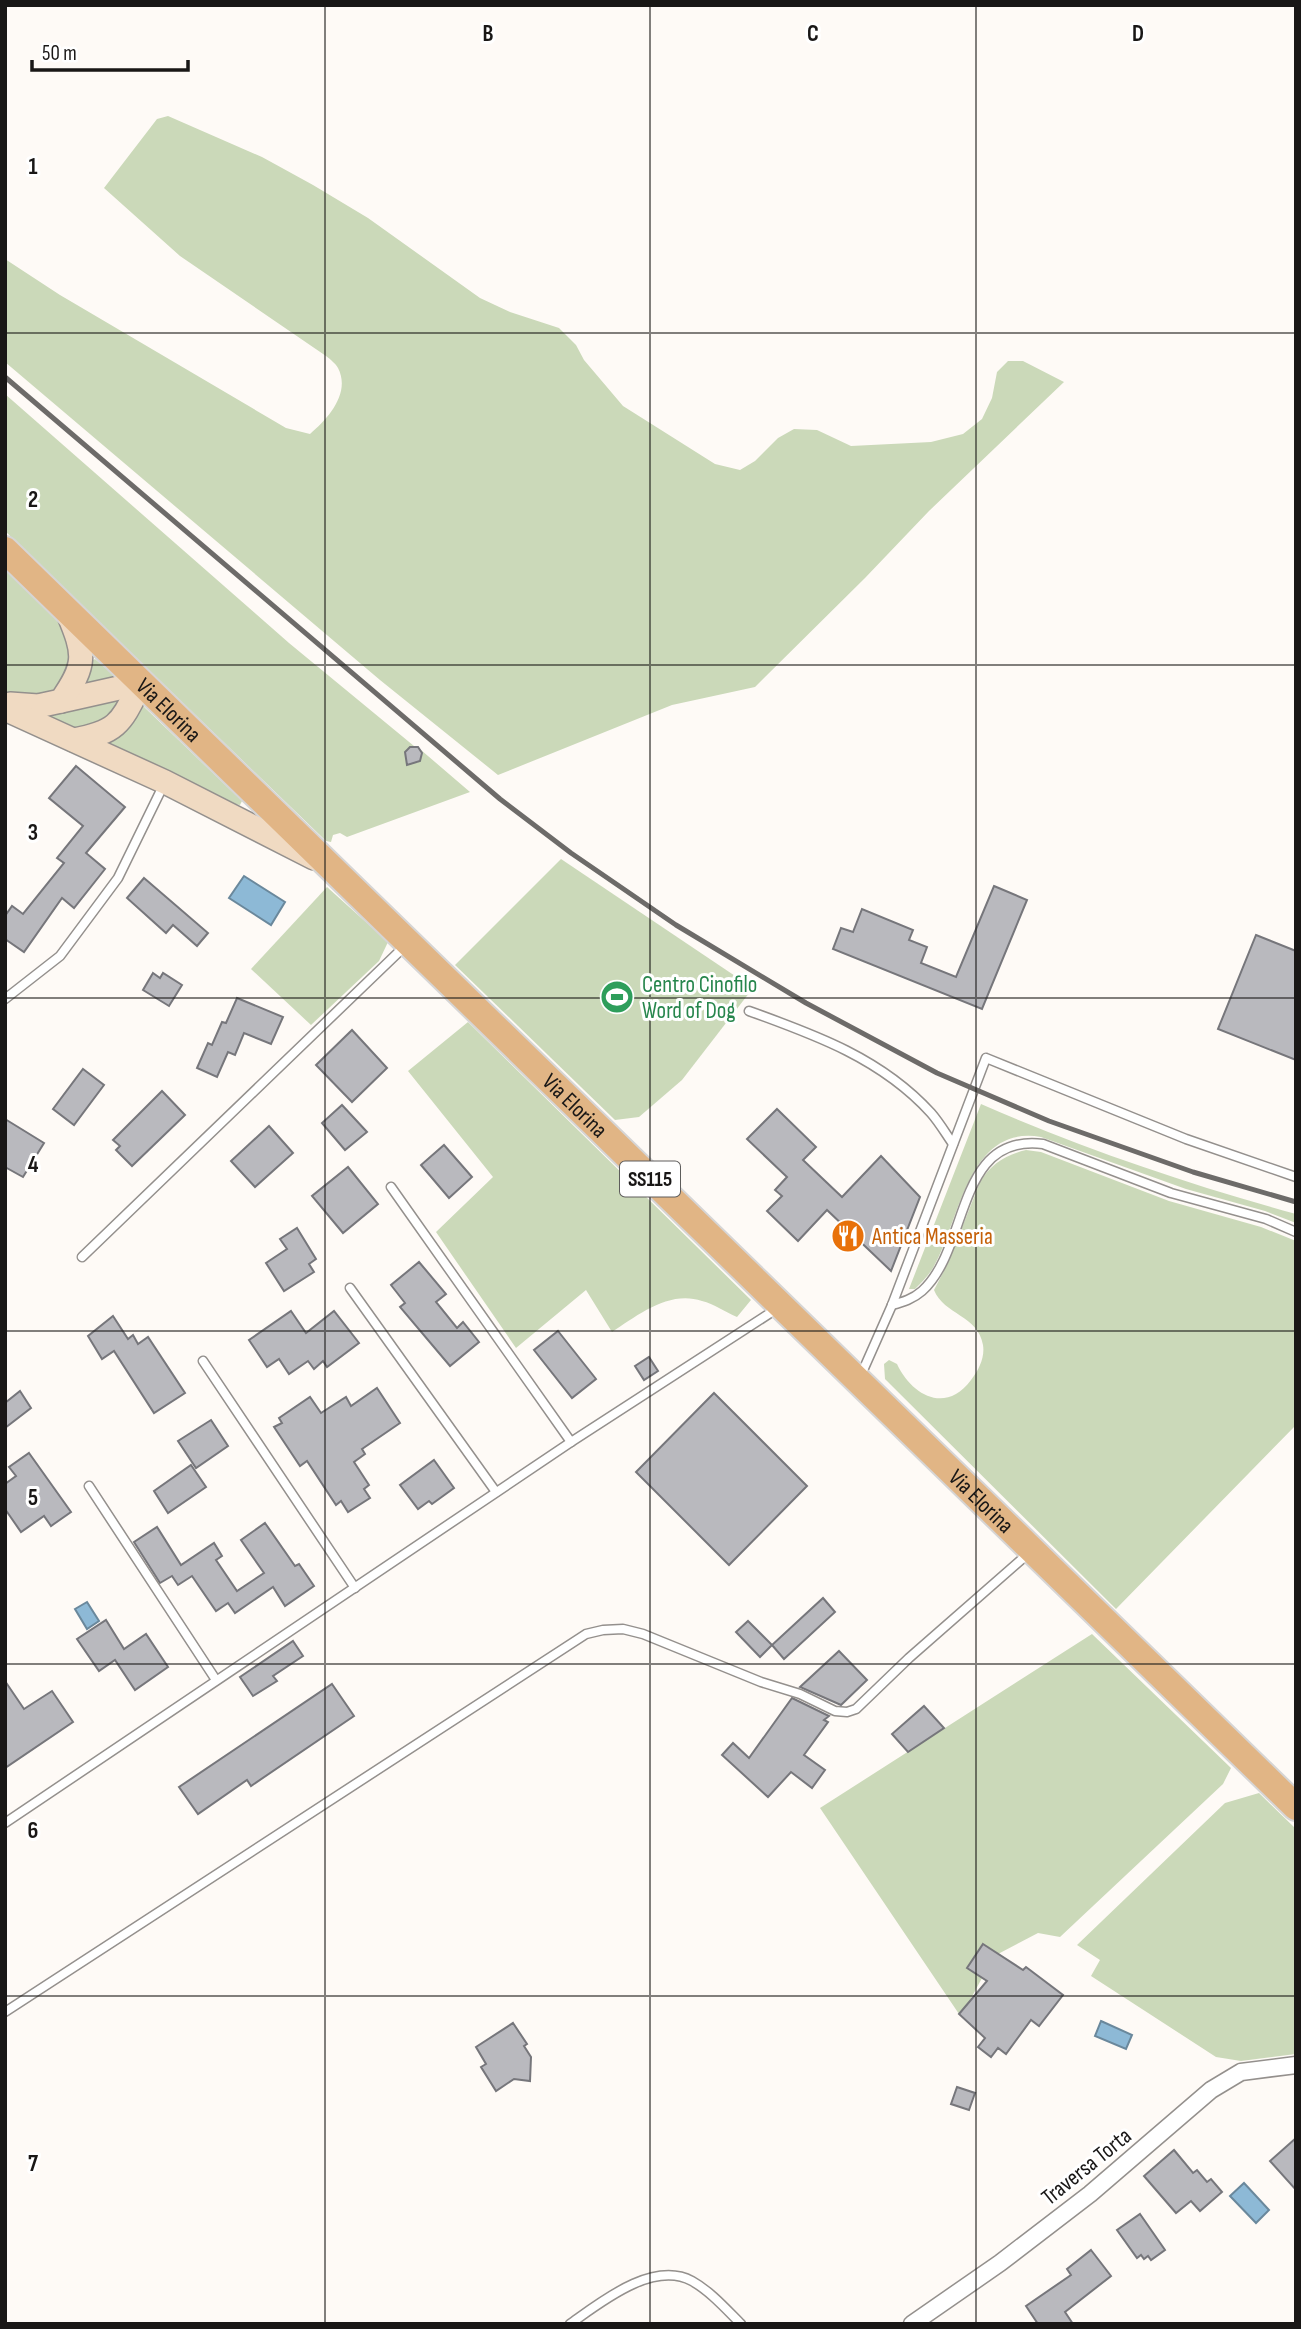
<svg xmlns="http://www.w3.org/2000/svg" width="1301" height="2329" font-family="'Sofia Sans Condensed',sans-serif">
  <style>
    .green { fill: #cbd9b9 }
    .water { fill: #8db9d6; stroke: #6a889c; stroke-width: 2 }
    .building { fill: #b9b9be; stroke: #76767b; stroke-width: 2 }
    .lines { fill: none; stroke-linecap: round; stroke-linejoin: round }
    .lane-casing { stroke: #94908d; stroke-width: 11 }
    .street-casing { stroke: #94908d; stroke-width: 19 }
    .secondary-casing { stroke: #94908d; stroke-width: 26 }
    .primary-casing { stroke: #d6d5d5; stroke-width: 30 }
    .lane { stroke: #fff; stroke-width: 8 }
    .street { stroke: #fff; stroke-width: 16 }
    .secondary { stroke: #f0dac2; stroke-width: 23 }
    .primary { stroke: #e1b585; stroke-width: 26 }
    .rail { stroke: #6d6b69; stroke-width: 5 }
    .grid { fill: none; stroke: #191716; stroke-width: 2; stroke-opacity: 0.55 }
    .labels { text-anchor: middle; stroke-width: 6; stroke-linejoin: round; paint-order: stroke }
    .shield { fill: #fff; stroke: #5e5d5c; stroke-width: 2 }
    .shield-label { font-size: 21px; font-weight: bold; fill: #191716 }
    .street-label { font-size: 23px; fill: #191716; stroke: #fff }
    .leisure-label { font-size: 23px; fill: #27864d; stroke: #fff; text-anchor: start }
    .food-label { font-size: 23px; fill: #c56008; stroke: #fff; text-anchor: start }
    .grid-label { font-size: 23px; text-anchor: middle; font-weight: bold; fill: #191716; stroke: #fff; stroke-width: 6; stroke-linejoin: round; paint-order: stroke }
  </style>
  <rect width="100%" height="100%" fill="#fefaf6"/>
  <g class="green">
    <path d="M168,116L262,157L313,185L368,218L480,298L510,312L559,328L576,345L584,360L623,406L715,464L740,470L755,461L778,438L794,429L817,430L851,446L931,442L963,434L982,419L992,398L997,372L1008,361H1023L1064,382L929,511L865,578L755,687L672,705L498,775L380,680L5,362V259L60,295L286,428L310,434C328,419 351,393 338,368C336,364 330,359 326,356L180,256L104,188L157,119Z"/>
    <polygon points="5,394 289,643 414,746 407,749 405,756 409,762 417,763 422,757 421,750 470,792 347,837 340,833 333,835 331,842 326,841 5,531"/>
    <path d="M5,563C20,578 45,596 56,613C72,637 82,673 53,691C40,699 19,698 5,693Z"/>
    <polygon points="95,659 115,676 114,680 86,688 83,684 92,661"/>
    <polygon points="116,695 122,702 99,727 72,729 44,714"/>
    <polygon points="140,703 242,801 240,805 234,804 108,747 109,740"/>
    <polygon points="561,859 753,988 682,1080 639,1117 615,1120 455,965"/>
    <polygon points="327,887 388,942 379,961 311,1025 251,969"/>
    <path d="M468,1022L751,1300L737,1317C725,1312 714,1304 702,1301C669,1290 638,1315 612,1332L586,1290L516,1348L436,1232L493,1177L408,1071Z"/>
    <path d="M981,1104C1084,1149 1188,1184 1296,1214V1223L1265,1211L1186,1189L1041,1137C967,1124 960,1222 933,1268C928,1276 921,1283 915,1289H909Z"/>
    <path d="M1026,1150L1041,1152L1169,1201L1261,1227L1296,1241V1425L1116,1609L885,1379L884,1364L889,1360L897,1364C912,1396 946,1414 971,1380C979,1370 985,1357 983,1345C978,1315 944,1315 934,1290L948,1263L980,1182C991,1164 1005,1155 1026,1150Z"/>
    <polygon points="1092,1634 1231,1768 1223,1784 1060,1937 1038,1933 998,1954 983,1944 968,1968 982,1978 969,2002 959,2014 820,1808"/>
    <polygon points="1259,1793 1296,1829 1296,2054 1241,2061 1216,2057 1091,1976 1100,1960 1077,1945 1225,1803"/>
  </g>
  <g class="water">
    <polygon points="244,876 285,902 271,925 229,898"/>
    <polygon points="87,1602 99,1621 87,1629 75,1609"/>
    <polygon points="1101,2021 1132,2035 1126,2049 1095,2036"/>
    <polygon points="1244,2183 1269,2210 1256,2223 1230,2196"/>
  </g>
  <g class="building">
    <polygon points="410,747 418,747 422,753 420,761 407,765 405,752"/>
    <polygon points="76,766 125,807 86,853 105,869 74,908 62,898 24,952 5,939 5,916 12,906 23,914 64,863 57,858 83,826 49,798"/>
    <polygon points="144,878 208,933 197,946 173,925 166,933 127,898"/>
    <polygon points="994,886 1027,900 982,1009 833,949 841,928 853,932 862,909 913,930 909,940 927,947 921,963 956,977"/>
    <polygon points="1256,935 1296,951 1296,1060 1218,1029"/>
    <polygon points="153,973 160,978 163,973 182,985 169,1006 143,990"/>
    <polygon points="237,998 283,1017 271,1044 244,1033 235,1055 228,1052 217,1077 197,1068 208,1043 212,1045 222,1022 226,1023"/>
    <polygon points="352,1030 387,1068 352,1102 316,1065"/>
    <polygon points="83,1069 104,1085 74,1125 53,1109"/>
    <polygon points="162,1091 185,1115 132,1166 116,1150 120,1146 113,1140"/>
    <polygon points="342,1105 367,1132 345,1150 322,1123"/>
    <polygon points="777,1109 816,1147 803,1160 842,1197 881,1156 920,1197 891,1271 827,1210 798,1241 767,1211 782,1196 775,1190 787,1177 747,1139"/>
    <polygon points="5,1119 44,1143 23,1177 5,1167"/>
    <polygon points="269,1126 293,1153 255,1187 231,1161"/>
    <polygon points="444,1145 472,1177 449,1198 421,1165"/>
    <polygon points="348,1167 378,1204 343,1233 312,1196"/>
    <polygon points="297,1228 316,1259 309,1264 314,1272 284,1291 266,1263 287,1249 280,1239"/>
    <polygon points="419,1262 446,1294 436,1302 457,1328 463,1322 479,1342 450,1366 400,1307 405,1303 391,1285"/>
    <polygon points="291,1311 306,1333 334,1311 359,1343 327,1367 323,1361 314,1369 308,1361 289,1374 279,1359 267,1367 249,1340"/>
    <polygon points="113,1316 128,1339 133,1335 138,1344 148,1337 185,1393 154,1413 114,1351 102,1359 88,1336"/>
    <polygon points="558,1331 596,1379 572,1398 534,1350"/>
    <polygon points="649,1357 658,1371 644,1380 635,1366"/>
    <polygon points="377,1388 400,1423 362,1449 365,1454 354,1462 369,1485 364,1489 370,1498 348,1512 341,1501 336,1505 307,1461 300,1466 274,1427 282,1423 279,1418 310,1397 321,1413 346,1397 351,1406"/>
    <polygon points="20,1391 31,1408 5,1428 5,1403"/>
    <polygon points="714,1393 807,1486 729,1565 636,1472"/>
    <polygon points="211,1420 228,1446 196,1468 178,1441"/>
    <polygon points="29,1453 71,1512 51,1526 44,1516 21,1532 5,1509 5,1484 16,1476 9,1467"/>
    <polygon points="434,1460 454,1488 432,1504 429,1501 418,1509 400,1485"/>
    <polygon points="191,1465 206,1487 168,1513 154,1491"/>
    <polygon points="265,1523 295,1566 299,1564 314,1586 285,1606 273,1587 235,1613 228,1603 216,1611 192,1576 178,1585 172,1576 160,1583 134,1542 157,1527 181,1565 214,1543 222,1556 216,1560 237,1591 264,1573 241,1540"/>
    <polygon points="823,1598 835,1612 784,1659 772,1645"/>
    <polygon points="106,1620 124,1649 146,1634 168,1667 135,1690 115,1660 99,1671 77,1639"/>
    <polygon points="748,1621 772,1645 760,1657 736,1632"/>
    <polygon points="293,1641 303,1656 273,1676 277,1681 253,1696 240,1677"/>
    <polygon points="839,1651 867,1680 841,1705 800,1687"/>
    <polygon points="5,1681 24,1709 52,1691 73,1722 5,1768"/>
    <polygon points="332,1684 354,1716 251,1786 247,1780 198,1814 179,1787"/>
    <polygon points="792,1698 829,1716 824,1720 828,1722 804,1755 825,1770 812,1788 791,1772 768,1797 722,1755 733,1743 749,1758"/>
    <polygon points="924,1706 944,1728 908,1752 892,1734"/>
    <polygon points="983,1944 1023,1970 1026,1967 1063,1995 1039,2026 1031,2020 1006,2054 998,2048 991,2057 978,2047 985,2038 959,2014 987,1981 967,1968"/>
    <polygon points="513,2023 527,2044 524,2046 531,2057 530,2081 514,2079 496,2091 481,2067 486,2064 476,2047"/>
    <polygon points="957,2087 975,2093 969,2110 951,2104"/>
    <polygon points="1296,2138 1296,2190 1270,2161"/>
    <polygon points="1174,2150 1193,2173 1197,2170 1207,2182 1211,2179 1222,2192 1200,2211 1191,2201 1176,2213 1144,2176"/>
    <polygon points="1140,2214 1165,2250 1151,2260 1148,2256 1144,2259 1141,2255 1137,2258 1117,2230"/>
    <polygon points="1091,2250 1111,2276 1065,2312 1073,2324 1038,2324 1026,2306 1071,2275 1067,2269"/>
  </g>
  <g class="lines">
    <defs>
      <g id="lane">
        <polyline points="5,999 60,956 118,878 164,784"/>
        <path d="M749,1011C816,1035 882,1059 931,1113C939,1122 946,1134 953,1144"/>
        <polyline points="391,1187 571,1442"/>
        <polyline points="82,1257 405,946"/>
        <polyline points="350,1288 496,1492"/>
        <path d="M892,1305C903,1302 913,1299 922,1291C970,1248 955,1133 1043,1144L1171,1193L1266,1219L1296,1232"/>
        <polyline points="203,1361 355,1588"/>
        <polyline points="861,1375 892,1305 986,1058 1186,1139 1296,1177"/>
        <polyline points="89,1486 216,1680"/>
        <polyline points="5,1823 571,1442 778,1308"/>
        <polyline points="5,2012 586,1634 603,1630 623,1629 643,1634 761,1682 800,1694 835,1711 847,1712 856,1709 909,1658 1030,1552"/>
        <path d="M570,2324C601,2302 653,2260 692,2281C710,2291 726,2309 741,2324"/>
      </g>
      <polyline id="street" points="912,2324 1000,2263 1090,2194 1211,2090 1241,2072 1296,2065"/>
      <g id="secondary">
        <polyline points="61,701 141,683"/>
        <path d="M10,704L38,706L61,701C87,664 85,654 68,613"/>
        <polyline points="5,709 165,782 314,858"/>
        <path d="M74,740C119,732 121,722 141,683"/>
      </g>
      <g id="primary">
        <path id="s1" d="M5,550L1296,1807"/>
      </g>
    </defs>
    <use href="#lane" class="lane-casing"/>
    <use href="#street" class="street-casing"/>
    <use href="#secondary" class="secondary-casing"/>
    <use href="#primary" class="primary-casing"/>
    <use href="#lane" class="lane"/>
    <use href="#street" class="street"/>
    <use href="#secondary" class="secondary"/>
    <use href="#primary" class="primary"/>
    <polyline class="rail" points="5,377 500,799 571,853 676,925 806,1003 937,1073 1049,1121 1193,1172 1296,1202"/>
  </g>
  <path class="grid" d="M325,5V2324M650,5V2324M976,5V2324M5,333H1296M5,665H1296M5,998H1296M5,1331H1296M5,1664H1296M5,1996H1296"/>
  <defs>
    <symbol id="stadium-disc" viewBox="-11 -11 22 22"><circle r="9.5" fill="#2e9e5b" stroke="#fff"/><path d="M0-5a6.5 5 0 1 0 0 10a6.5 5 0 1 0 0-10ZM-3.5-1.8h7v3.6h-7Z" fill="#fff"/></symbol>
    <symbol id="restaurant-disc" viewBox="-11 -11 22 22"><circle r="9.5" fill="#e8710a" stroke="#fff"/><path d="M-5-6h1v4h1v-4h1v4h1v-4h1v5L-1.5 .5V6h-2V.5L-5-1ZM5-6V6H3V1.5H1.5Q1.5-4 5-6Z" fill="#fff"/></symbol>
  </defs>
  <g fill-rule="evenodd">
    <use href="#stadium-disc" x="598" y="978" width="38" height="38"/>
    <use href="#restaurant-disc" x="829" y="1217" width="38" height="38"/>
  </g>
  <g class="labels">
    <rect class="shield" x="620" y="1161.5" width="60" height="35" rx="5"/>
    <g class="shield-label">
      <text x="650" y="1186">SS115</text>
    </g>
    <g class="street-label">
      <text dy="8" stroke="none"><textPath href="#s1" startOffset="229">Via Elorina</textPath></text>
      <text dy="8" stroke="none"><textPath href="#s1" startOffset="796">Via Elorina</textPath></text>
      <text dy="8" stroke="none"><textPath href="#s1" startOffset="1363">Via Elorina</textPath></text>
      <text transform="translate(1086 2166) rotate(-39)" y="8">Traversa Torta</text>
    </g>
    <g class="leisure-label">
      <text x="642" y="992">Centro Cinofilo<tspan x="642" dy="26">Word of Dog</tspan></text>
    </g>
    <g class="food-label">
      <text x="872" y="1244">Antica Masseria</text>
    </g>
  </g>
  <g class="grid-label">
    <text x="488" y="41">B</text>
    <text x="813" y="41">C</text>
    <text x="1138" y="41">D</text>
    <text x="33" y="174">1</text>
    <text x="33" y="507">2</text>
    <text x="33" y="840">3</text>
    <text x="33" y="1172">4</text>
    <text x="33" y="1505">5</text>
    <text x="33" y="1838">6</text>
    <text x="33" y="2171">7</text>
  </g>
  <rect width="1301" height="2329" fill="none" stroke="#191716" stroke-width="14"/>
  <path d="M32 60v10h156v-10" fill="none" stroke="#191716" stroke-width="3.5"/>
  <text x="42" y="60" font-size="21" fill="#191716" stroke="#ffffff" stroke-width="5" paint-order="stroke">50 m</text>
</svg>
